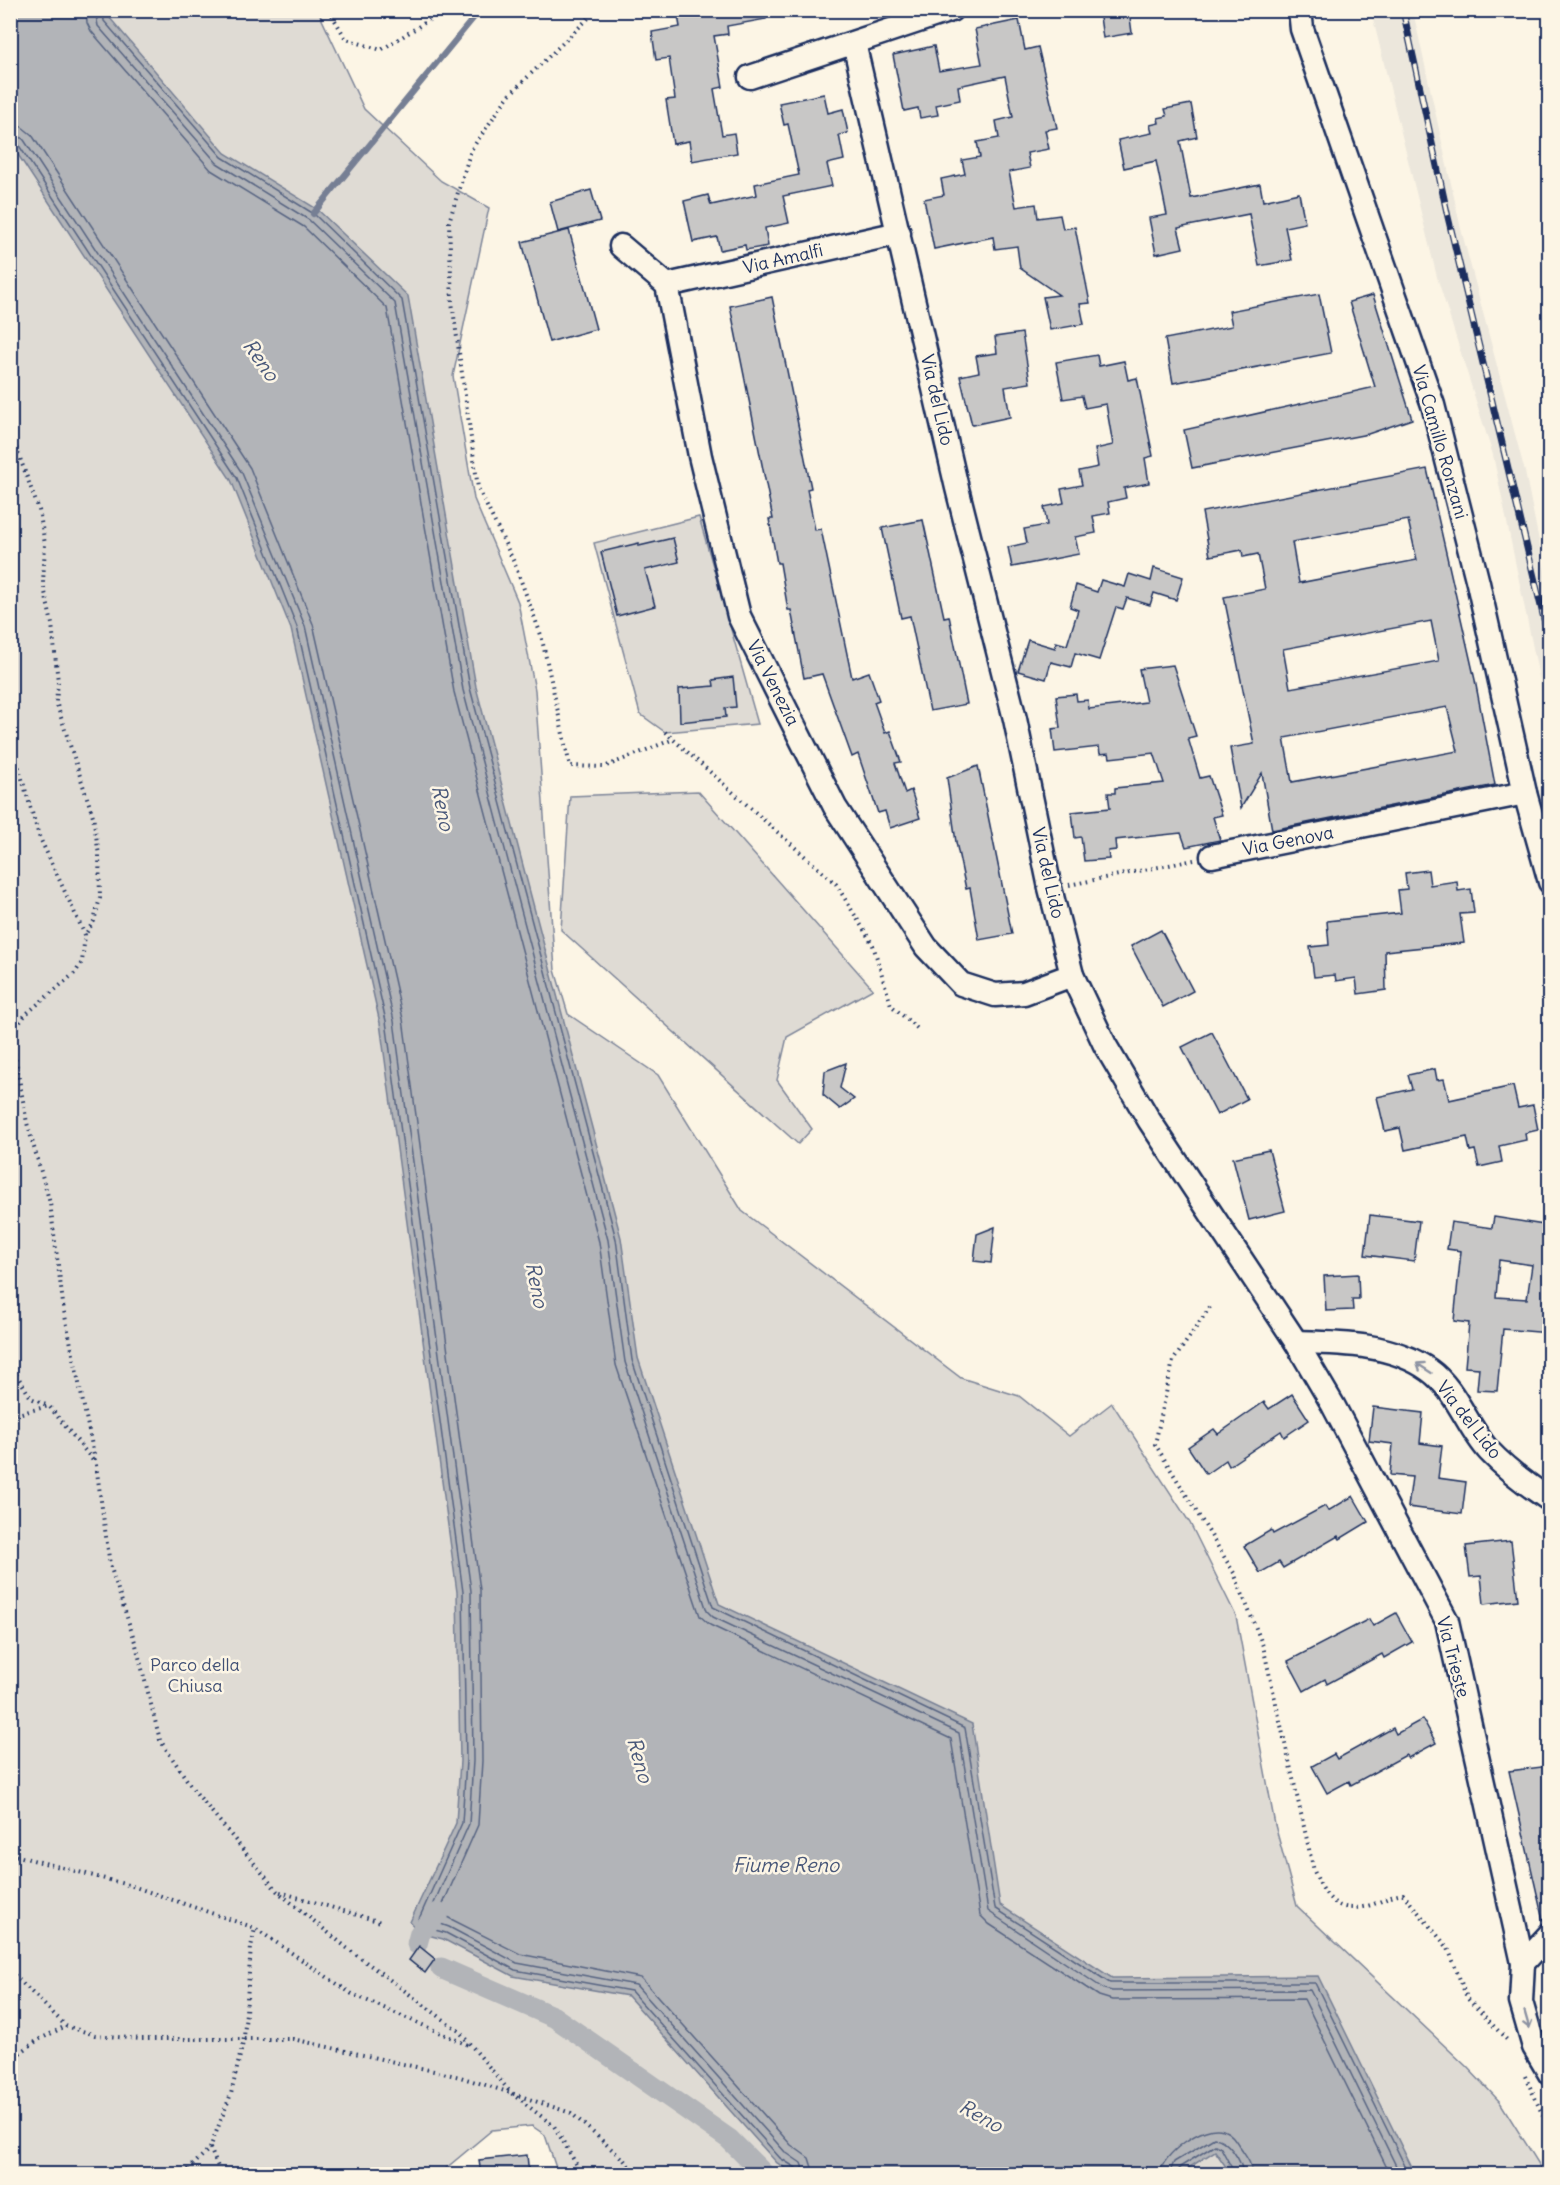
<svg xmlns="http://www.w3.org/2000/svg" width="1560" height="2185" font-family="Delius,sans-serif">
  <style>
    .built { fill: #ece7dc }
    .green { fill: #dfdbd4; stroke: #7d8599; stroke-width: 1.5 }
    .water { fill: #b2b4b8; stroke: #767f94; stroke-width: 1.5 }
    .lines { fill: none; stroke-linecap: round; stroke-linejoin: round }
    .shore { stroke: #576482; stroke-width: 1.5 }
    .stream { stroke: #767f94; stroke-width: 6 }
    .canal { stroke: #b2b4b8; stroke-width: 21 }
    .building { fill: #c8c7c6; stroke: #1b2f5e; stroke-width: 1.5; fill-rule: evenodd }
    .minor-casing { stroke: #1b2f5e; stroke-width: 27 }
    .path { stroke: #1b2f5e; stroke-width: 4; stroke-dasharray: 1.5 4.5; stroke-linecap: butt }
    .minor { stroke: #fcf5e5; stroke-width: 22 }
    .rail-casing { stroke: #1b2f5e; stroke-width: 7 }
    .rail { stroke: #fcf5e5; stroke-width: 4.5; stroke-dasharray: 14; stroke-linecap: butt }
    .oneway { stroke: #8c92a2 }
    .labels { text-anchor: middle; stroke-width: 5; stroke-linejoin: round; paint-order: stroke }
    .street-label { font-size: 18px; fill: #1b2f5e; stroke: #fcf5e5 }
    .park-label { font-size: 18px; fill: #425176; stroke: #fcf5e5 }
    .water-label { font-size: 20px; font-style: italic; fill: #485779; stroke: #fcf5e5 }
  </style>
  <rect width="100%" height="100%" fill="#fcf5e5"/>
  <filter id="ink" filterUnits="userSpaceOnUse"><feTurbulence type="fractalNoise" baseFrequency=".0167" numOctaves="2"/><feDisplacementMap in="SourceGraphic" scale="12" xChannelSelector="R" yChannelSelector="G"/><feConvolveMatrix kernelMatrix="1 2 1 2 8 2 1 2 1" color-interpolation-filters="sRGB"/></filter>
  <g filter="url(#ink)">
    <polygon class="built" points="1371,11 1413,11 1461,229 1525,472 1549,590 1549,725 1493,455 1437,277"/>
    <g class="green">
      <polygon points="11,11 318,11 364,109 441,181 489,208 453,376 474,499 518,602 535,690 555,970 568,1014 658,1075 742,1211 961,1378 1019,1396 1069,1436 1112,1403 1190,1523 1236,1616 1275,1825 1297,1906 1467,2067 1500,2102 1545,2174 558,2174 545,2135 532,2126 492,2130 439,2174 11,2174"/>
      <polygon points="699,517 758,724 665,732 640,714 594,543"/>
      <polygon points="698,791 873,989 787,1037 777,1080 812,1129 798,1144 561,930 570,796"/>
    </g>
    <polygon class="water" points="10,11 108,11 109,17 225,153 317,209 408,296 476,687 621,1238 638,1358 719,1604 972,1724 1000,1905 1112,1978 1318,1976 1415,2174 1231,2174 1215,2151 1179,2174 795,2174 777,2163 628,1996 513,1976 443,1939 420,1933 410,1922 456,1823 460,1761 457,1592 380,1023 291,629 231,480 11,144"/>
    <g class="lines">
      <g class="shore">
        <polyline points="86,10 87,23 91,31 211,170 304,227 387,308 454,692 599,1242 616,1365 700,1616 710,1625 951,1739 980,1915 989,1924 1099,1996 1112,2000 1304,1999 1390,2174"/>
        <polyline points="95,10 98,26 217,163 309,220 395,303 463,690 608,1240 625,1362 707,1611 713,1617 959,1733 988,1911 1104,1989 1112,1991 1310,1990 1400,2174"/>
        <polyline points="103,10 104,21 222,157 314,214 402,300 470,688 616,1239 632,1360 713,1607 965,1728 995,1908 1110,1983 1315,1983 1409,2174"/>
        <polyline points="10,125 22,127 32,135 250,468 313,624 403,1019 480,1590 482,1761 478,1825 439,1913 520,1954 641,1978 791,2145 809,2158 814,2174"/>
        <polyline points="10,134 18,135 24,140 242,473 305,626 394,1021 471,1591 473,1761 469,1824 427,1919 449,1927 517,1963 636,1985 785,2152 801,2163 805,2174"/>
        <polyline points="10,141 18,144 237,478 297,627 386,1021 463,1592 466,1761 462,1823 418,1921 424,1927 446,1933 515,1970 631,1991 780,2158 796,2168 798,2174"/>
        <path d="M1160,2174C1161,2155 1203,2123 1223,2130C1232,2133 1236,2141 1241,2149C1247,2158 1252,2164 1252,2174"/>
        <path d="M1169,2174L1174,2162L1214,2138C1228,2139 1242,2161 1243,2174"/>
        <polyline points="1177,2174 1180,2167 1215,2145 1221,2148 1235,2174"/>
      </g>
      <polyline class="stream" points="313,214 480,10"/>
      <g class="canal">
        <polyline points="417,1944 420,1933 438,1913"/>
        <polyline points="441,1968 554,2017 729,2139 764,2174"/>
      </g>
    </g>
    <g class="building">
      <polygon points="677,10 765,10 766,19 727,26 728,34 714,36 723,87 714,89 722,135 734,133 737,153 692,161 689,141 673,144 666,100 675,99 669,58 656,60 652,32 680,27"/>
      <polygon points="1099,10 1129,10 1132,33 1103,38"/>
      <polygon points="1019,20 1025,50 1038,47 1057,128 1045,130 1049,149 1027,153 1030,168 1009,172 1016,207 1036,204 1038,218 1060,215 1063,229 1075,227 1090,303 1080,304 1084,324 1050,330 1043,297 1059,295 1020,268 1017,246 995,249 993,237 934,249 924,199 944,195 941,179 965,174 962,160 980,157 977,142 999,138 996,121 1013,117 1005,76 958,86 960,100 936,105 938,115 920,118 918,108 904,111 893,55 934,46 939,71 982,64 975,29"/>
      <polygon points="824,94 828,113 843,109 848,133 839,135 844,160 827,164 832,186 783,196 789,223 765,228 768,246 746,250 745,245 720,250 717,237 693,242 684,201 708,195 711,205 757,195 755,184 799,175 788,124 784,125 779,103"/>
      <polygon points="1191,104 1197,137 1180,141 1191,198 1260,184 1263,201 1299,193 1305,223 1285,227 1292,260 1259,266 1249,214 1178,228 1183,248 1156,254 1149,218 1167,215 1156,161 1124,168 1118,140 1152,133 1150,125 1159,123 1158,118 1167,116 1165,109"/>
      <polygon points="591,190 600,221 558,232 550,202"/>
      <polygon points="569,230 596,329 549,342 522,242"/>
      <polygon points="1319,294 1331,353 1173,383 1165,339 1232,326 1229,311"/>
      <polygon points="1373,295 1412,419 1368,434 1192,468 1184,430 1375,387 1349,302"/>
      <polygon points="772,297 811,488 807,489 815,530 821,529 852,678 869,672 879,700 874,702 885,733 890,731 901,762 895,763 905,793 911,790 920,818 890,828 885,811 878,813 858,754 852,757 822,674 804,678 791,610 788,610 780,563 777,563 769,519 773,519 730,306"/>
      <polygon points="1022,333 1030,383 1005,387 1010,417 972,425 960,376 979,372 976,356 997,353 995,337"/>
      <polygon points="1097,355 1099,366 1124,361 1128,380 1137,378 1153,456 1145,458 1149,483 1124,488 1126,498 1108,502 1110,513 1093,516 1096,533 1075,537 1079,554 1012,567 1008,547 1027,543 1024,529 1047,525 1044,507 1064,503 1061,489 1082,485 1079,471 1098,467 1095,449 1113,445 1106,404 1085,408 1082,396 1063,399 1056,362"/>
      <path d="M1427,469L1475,680L1495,785L1272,830L1262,773L1241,808L1230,748L1254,744L1224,597L1265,589L1258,554L1243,557L1242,550L1210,556L1202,512ZM1408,520L1417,560L1299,583L1292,542ZM1431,621L1439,661L1290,688L1283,649ZM1447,707L1458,751L1292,782L1284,738Z"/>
      <polygon points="923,520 944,617 949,616 967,704 930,711 910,616 901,618 882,528"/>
      <polygon points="673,538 679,562 645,570 655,606 617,616 601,552 639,543 639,546"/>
      <polygon points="1154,568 1183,577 1176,600 1154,593 1150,605 1127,598 1123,609 1116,607 1099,660 1075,653 1071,667 1051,662 1046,679 1018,671 1028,640 1055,648 1056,642 1067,645 1078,610 1070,607 1076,585 1097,592 1101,580 1125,587 1129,574 1151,581"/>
      <polygon points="1173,665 1196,736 1188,738 1200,778 1209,776 1222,815 1213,817 1220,840 1186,847 1181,833 1115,840 1116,850 1108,851 1109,859 1084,861 1081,837 1075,838 1072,812 1110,808 1108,793 1115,793 1115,788 1164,783 1154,753 1110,758 1109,753 1100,754 1099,747 1055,752 1052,729 1060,728 1056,696 1076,694 1077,701 1088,700 1089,709 1146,702 1139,669"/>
      <polygon points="733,677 736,707 725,708 726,717 680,722 679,689 714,686 713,680"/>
      <polygon points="978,766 1012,934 979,940 970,888 966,889 956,842 947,778"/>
      <polygon points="1428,870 1430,885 1457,881 1458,891 1471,889 1474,913 1460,914 1464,943 1385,951 1386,990 1358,994 1356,978 1336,981 1335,975 1314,977 1310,947 1329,945 1327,921 1401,913 1398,890 1407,889 1405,873"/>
      <polygon points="1161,930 1193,991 1163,1007 1131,946"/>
      <polygon points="1212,1032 1247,1099 1217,1115 1182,1047"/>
      <polygon points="846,1063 840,1088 854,1099 840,1109 823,1095 825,1071"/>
      <polygon points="1435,1069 1437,1080 1444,1079 1449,1100 1513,1086 1518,1108 1533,1105 1538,1130 1525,1133 1526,1140 1499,1146 1502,1162 1479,1167 1475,1150 1470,1151 1467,1137 1405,1150 1400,1128 1385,1131 1377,1097 1412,1089 1408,1075"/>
      <polygon points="1269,1150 1285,1211 1249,1220 1233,1158"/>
      <polygon points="1370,1215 1419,1221 1414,1261 1365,1255"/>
      <path d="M1494,1217L1550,1226V1333L1503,1329L1497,1391L1477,1390L1479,1368L1465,1367L1469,1323L1454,1321L1461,1251L1447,1249L1451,1222L1492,1228ZM1499,1260L1532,1265L1527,1299L1496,1297Z"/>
      <polygon points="995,1227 991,1263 974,1261 977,1234"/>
      <polygon points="1358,1274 1359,1299 1352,1299 1353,1310 1326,1311 1324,1276"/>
      <polygon points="1292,1394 1309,1420 1284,1437 1281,1431 1229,1466 1226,1460 1206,1474 1188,1447 1214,1429 1218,1434 1264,1402 1269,1409"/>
      <polygon points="1373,1407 1423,1413 1420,1443 1442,1446 1438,1478 1466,1482 1462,1514 1408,1507 1412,1477 1390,1475 1393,1444 1369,1441"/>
      <polygon points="1353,1496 1368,1522 1340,1539 1338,1536 1283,1568 1279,1562 1260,1573 1244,1546 1271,1530 1273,1534 1325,1506 1328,1511"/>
      <polygon points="1511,1541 1518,1600 1484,1604 1481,1576 1470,1577 1466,1546"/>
      <polygon points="1396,1613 1412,1642 1384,1658 1382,1654 1327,1684 1325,1679 1304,1691 1288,1661 1369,1619 1373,1626"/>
      <polygon points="1423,1719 1436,1743 1408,1758 1406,1755 1351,1785 1349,1781 1327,1793 1312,1766 1334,1754 1337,1759 1393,1728 1396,1734"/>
      <polygon points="1550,1766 1550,1920 1543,1920 1509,1771"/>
      <polygon points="419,1946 435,1959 425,1973 409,1960"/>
      <polygon points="527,2155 529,2175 481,2175 479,2160"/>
    </g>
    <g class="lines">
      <defs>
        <g id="minor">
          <polyline points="1300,10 1302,29 1433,405 1478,583 1525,793 1550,882"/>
          <polyline points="854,43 957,488 1015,719 1050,888 1072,975 1105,1045 1149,1120 1296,1342 1333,1405 1447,1621 1523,1963 1521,2002 1534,2047 1550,2074"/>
          <polyline points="750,77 951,10"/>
          <polyline points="621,246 667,285 700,456 739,616 835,807 926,947 961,984 995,995 1024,993 1072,975"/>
          <polyline points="667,285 899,233"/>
          <polyline points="1212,856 1525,793"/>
          <path d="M1296,1342C1339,1343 1391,1343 1429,1370C1456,1389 1467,1427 1489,1451C1506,1469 1529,1486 1550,1500"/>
          <polyline points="1523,1963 1550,1934"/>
        </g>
      </defs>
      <use href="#minor" class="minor-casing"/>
      <g class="path">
        <polyline points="329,10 346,39 381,50 445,10"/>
        <polyline points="597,10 509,95 471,150 449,222 452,302 478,488 514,562 541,635 570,766 604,767 674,739"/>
        <polyline points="10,431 39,510 45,544 43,583 52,624 58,682 56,702 93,816 99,855 100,898 94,921 85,935"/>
        <polyline points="665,732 836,884 873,945 891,1005 919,1030"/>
        <polyline points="10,738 39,836 85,935 82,962 75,973 26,1014 11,1034 27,1123 50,1203 64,1311 96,1465 110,1565 136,1645 160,1740 193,1789 277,1891 347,1948 459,2031 511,2093 554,2126 582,2174"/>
        <polyline points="1069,885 1194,860"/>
        <path d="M1210,1307L1173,1361L1155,1444L1234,1573L1263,1646L1314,1871C1325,1896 1335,1914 1367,1906C1380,1903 1389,1896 1403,1894L1448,1948L1467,1998L1509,2042"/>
        <polyline points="10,1364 31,1398 48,1406"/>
        <polyline points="10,1416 49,1406 95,1463"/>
        <polyline points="10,1854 132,1886 255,1928 352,1994 468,2045"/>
        <polyline points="280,1892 381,1922"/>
        <polyline points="10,1971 66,2026 95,2035 141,2039 293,2039 460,2077 511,2093 571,2113 624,2160 635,2174"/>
        <polyline points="10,2060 38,2040 66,2026"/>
        <polyline points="1525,2076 1550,2131"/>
        <polyline points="210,2148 221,2174"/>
        <polyline points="184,2174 210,2148 231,2094 244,2038 251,1947 255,1928"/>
      </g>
      <use href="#minor" class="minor"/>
      <defs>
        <polyline id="rail" points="1403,10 1448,217 1550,644"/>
      </defs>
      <use href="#rail" class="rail-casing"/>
      <use href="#rail" class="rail"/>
    </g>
    <defs><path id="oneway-shaft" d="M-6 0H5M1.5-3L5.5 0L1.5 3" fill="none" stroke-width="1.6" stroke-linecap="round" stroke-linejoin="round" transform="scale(1.5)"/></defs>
    <g class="oneway">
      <use href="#oneway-shaft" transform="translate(1424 1368) rotate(-147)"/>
      <use href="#oneway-shaft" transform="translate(1527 2020) rotate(74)"/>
    </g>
  </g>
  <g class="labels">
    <g class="street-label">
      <text transform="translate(783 259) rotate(-13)" y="6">Via Amalfi</text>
      <text transform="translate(937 400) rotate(77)" y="6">Via del Lido</text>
      <text transform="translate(1440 442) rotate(74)" y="6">Via Camillo Ronzani</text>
      <text transform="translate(773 683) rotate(63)" y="6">Via Venezia</text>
      <text transform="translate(1288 841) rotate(-11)" y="6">Via Genova</text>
      <text transform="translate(1048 873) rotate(77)" y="6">Via del Lido</text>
      <text transform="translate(1469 1420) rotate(52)" y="6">Via del Lido</text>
      <text transform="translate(1453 1657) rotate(75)" y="6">Via Trieste</text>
    </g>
    <g class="park-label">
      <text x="195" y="1671">Parco della<tspan x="195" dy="21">Chiusa</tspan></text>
    </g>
    <g class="water-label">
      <text transform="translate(261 360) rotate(55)" y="7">Reno</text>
      <text transform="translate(443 808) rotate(79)" y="7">Reno</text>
      <text transform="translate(537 1285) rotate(79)" y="7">Reno</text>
      <text transform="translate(640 1760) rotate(74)" y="7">Reno</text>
      <text x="786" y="1872">Fiume Reno</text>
      <text transform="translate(981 2116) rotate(29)" y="7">Reno</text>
    </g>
  </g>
  <rect width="1560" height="2185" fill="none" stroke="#fcf5e5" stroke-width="36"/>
  <rect x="18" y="18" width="1524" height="2149" fill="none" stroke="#1b2f5e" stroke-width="2" filter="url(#ink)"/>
</svg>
